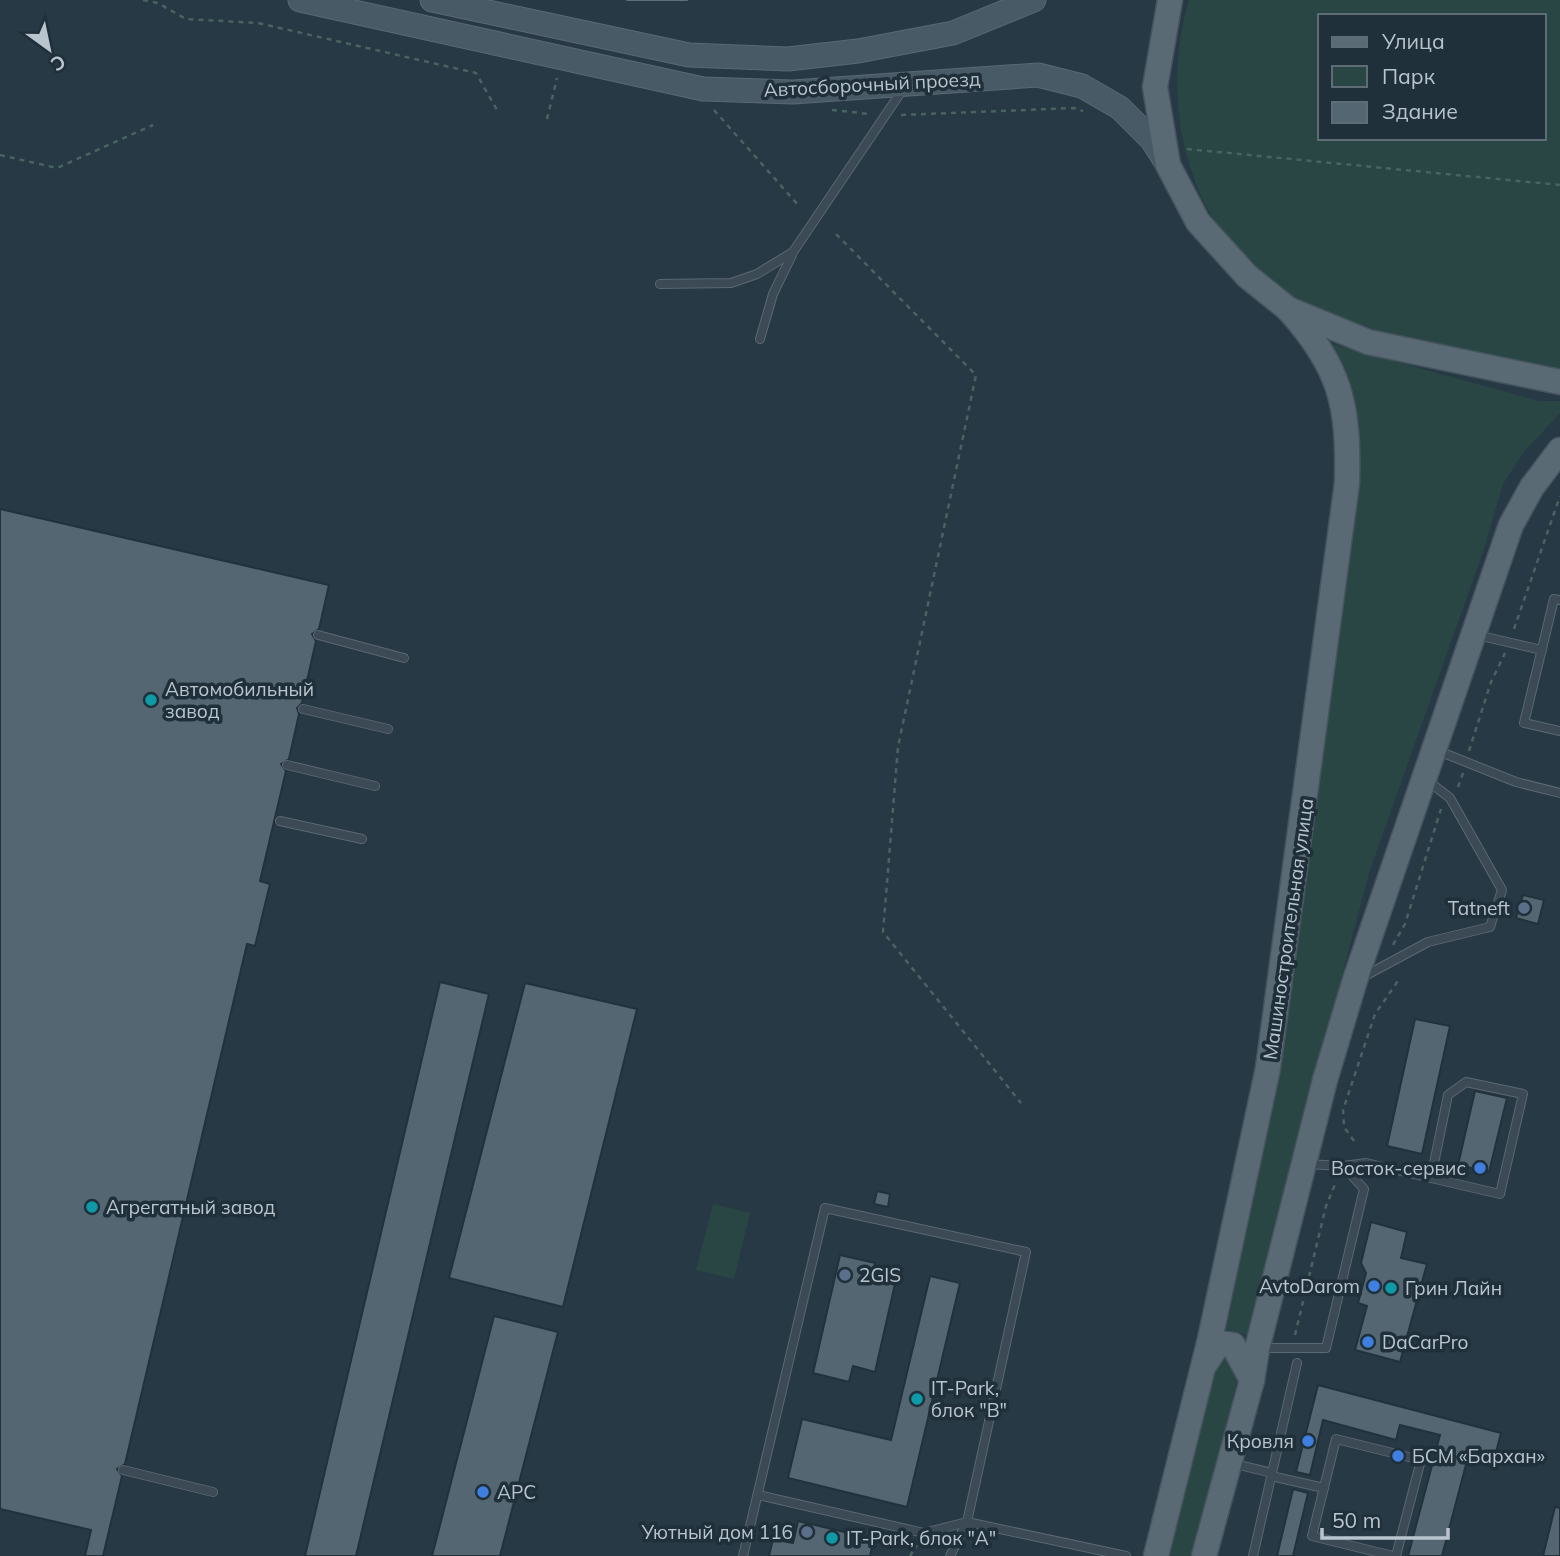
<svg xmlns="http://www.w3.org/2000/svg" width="1560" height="1556" font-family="Mulish,sans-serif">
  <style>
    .green { fill: #294644; fill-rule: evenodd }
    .building { fill: #536672; stroke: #22323c; stroke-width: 2 }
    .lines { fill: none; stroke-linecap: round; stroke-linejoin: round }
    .lane-casing { stroke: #5a6872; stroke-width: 10 }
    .secondary-casing { stroke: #5a6872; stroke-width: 25 }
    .primary-casing { stroke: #45545e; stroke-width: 27 }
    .path { stroke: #496361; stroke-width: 2.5; stroke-dasharray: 5 5; stroke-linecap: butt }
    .lane { stroke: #3b4a54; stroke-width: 8 }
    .secondary { stroke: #495a67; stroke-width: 23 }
    .primary { stroke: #5a6a74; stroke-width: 24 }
    .tram { stroke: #5d6f7b; stroke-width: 2 }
    .culture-dot { fill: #0f9aa8; stroke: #20303a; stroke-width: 2.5 }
    .service-dot { fill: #5c6f8a; stroke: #20303a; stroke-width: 2.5 }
    .shop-dot { fill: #3f7fe0; stroke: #20303a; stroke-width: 2.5 }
    .labels { text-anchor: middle; stroke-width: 7; stroke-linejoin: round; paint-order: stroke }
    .street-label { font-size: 19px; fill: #b9c5ce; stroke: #20303a }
    .poi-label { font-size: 19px; fill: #b9c5ce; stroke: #20303a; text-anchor: start }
  </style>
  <rect width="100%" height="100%" fill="#273945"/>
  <g class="green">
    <path d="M1189,0H1560V373C1499,361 1438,350 1378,332C1362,327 1343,324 1327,316C1293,300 1254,273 1230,243C1177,176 1165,80 1189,0ZM1320,16H1544V138H1320Z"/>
    <polygon points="1332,344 1539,401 1560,401 1560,413 1524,452 1503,484 1484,549 1369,873 1248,1335 1226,1330 1279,1072 1355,407 1345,373"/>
    <polygon points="713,1204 750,1213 734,1279 696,1270"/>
    <polygon points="1226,1357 1234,1362 1239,1372 1197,1556 1170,1556 1214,1363"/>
  </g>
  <g class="building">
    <polygon points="0,509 329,585 319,629 312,634 316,641 302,703 297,708 299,714 289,759 281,764 286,771 260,881 270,884 255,946 247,944 125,1464 117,1469 122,1476 103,1556 85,1556 91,1530 0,1509"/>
    <polygon points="1523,895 1544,900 1538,924 1516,918"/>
    <polygon points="440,982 489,994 356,1556 305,1556"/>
    <polygon points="525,983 637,1009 563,1307 449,1278"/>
    <polygon points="1415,1019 1450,1026 1422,1154 1387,1146"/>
    <polygon points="1475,1091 1507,1098 1489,1172 1458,1165"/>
    <polygon points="877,1191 890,1194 888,1207 874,1204"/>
    <polygon points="1371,1222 1407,1232 1401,1258 1427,1264 1400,1362 1355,1350 1367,1306 1358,1303 1366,1273 1361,1263"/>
    <polygon points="840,1255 875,1263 872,1278 895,1284 875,1372 853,1366 849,1382 813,1373"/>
    <polygon points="930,1276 960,1283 907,1507 788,1478 802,1419 891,1440"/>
    <polygon points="494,1316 558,1332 500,1556 432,1556"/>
    <polygon points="1318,1385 1501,1433 1494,1460 1469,1453 1442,1556 1408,1556 1440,1435 1400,1425 1396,1440 1323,1420 1310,1475 1296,1472"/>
    <polygon points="1293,1489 1308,1493 1293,1556 1277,1556"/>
    <polygon points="1555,1507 1560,1508 1560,1556 1543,1556"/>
    <polygon points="798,1521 874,1539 870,1556 769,1556 773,1539 793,1543"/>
  </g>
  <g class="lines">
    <defs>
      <g id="lane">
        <polyline points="660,284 731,283 757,274 793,252 903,89"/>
        <polyline points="760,339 773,294 792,255"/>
        <polyline points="1560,600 1554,599 1524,723 1560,731"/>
        <polyline points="318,635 404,658"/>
        <polyline points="1477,635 1542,650"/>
        <polyline points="303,709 388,729"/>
        <polyline points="1436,750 1516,782 1560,793"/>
        <polyline points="287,765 375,786"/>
        <polyline points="280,821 362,839"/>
        <polyline points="1361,978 1428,942 1490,927 1502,890 1450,798 1428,781"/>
        <polyline points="1343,1166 1366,1163 1500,1194 1523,1094 1466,1082 1448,1095 1431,1178"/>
        <polyline points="1261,1348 1326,1348 1364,1189 1343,1166 1307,1164"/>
        <polyline points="1231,1463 1272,1473 1253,1556"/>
        <polyline points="123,1470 213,1492"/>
        <polyline points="1272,1473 1297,1363"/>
        <polyline points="1271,1476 1324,1488"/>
        <polyline points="758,1495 924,1533 967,1522 1126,1556"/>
        <polyline points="743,1556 825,1208 1026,1252 967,1522 950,1556"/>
        <polyline points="1393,1556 1312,1536 1336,1439 1421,1460 1396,1556"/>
      </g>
      <g id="secondary">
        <polyline points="300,0 703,89 793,92 1038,75 1082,86 1120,108 1152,140 1168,165"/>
        <polyline points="432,0 689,55 788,59 858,51 953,33 1034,0"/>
      </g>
      <g id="primary">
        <polyline points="1170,0 1155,87 1168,165 1198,222 1247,276 1288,309 1368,342 1560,382"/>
        <polyline points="1205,1364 1219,1343 1233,1345 1252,1380"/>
        <path d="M1156,1556L1210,1339L1268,1068L1347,483C1349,405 1341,368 1288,309"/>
        <polyline points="1204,1556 1252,1380 1257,1349 1325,1080 1355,980 1511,525 1532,487 1560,450"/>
      </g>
    </defs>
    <use href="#lane" class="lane-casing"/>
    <use href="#secondary" class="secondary-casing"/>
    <use href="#primary" class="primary-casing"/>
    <g class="path">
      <polyline points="143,0 158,3 186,19 258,23 476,73 497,110"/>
      <polyline points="714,110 799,206"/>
      <polyline points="832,110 870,114"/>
      <polyline points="901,115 1075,108 1083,111"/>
      <polyline points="547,119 557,78"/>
      <polyline points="1187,149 1560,185"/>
      <polyline points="0,155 57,168 153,125"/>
      <polyline points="836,234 976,375 898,747 883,932 1021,1103"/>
      <polyline points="1514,629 1560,496"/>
      <polyline points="1469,751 1491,682 1505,653"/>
      <polyline points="1458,787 1463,773"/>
      <polyline points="1393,945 1405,924 1441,809"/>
      <polyline points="1354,1141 1344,1127 1343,1110 1375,1014 1398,981 1396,978"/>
      <polyline points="1295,1335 1326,1206 1336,1182"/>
      <polyline points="910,1556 917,1545"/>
    </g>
    <use href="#lane" class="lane"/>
    <use href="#secondary" class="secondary"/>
    <use href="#primary" class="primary"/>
    <polyline class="tram" points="627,0 687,0"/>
  </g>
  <g class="culture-dot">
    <circle cx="151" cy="700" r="7"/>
    <circle cx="92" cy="1207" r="7"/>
    <circle cx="1391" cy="1288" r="7"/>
    <circle cx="917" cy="1399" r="7"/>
    <circle cx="832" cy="1538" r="7"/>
  </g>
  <g class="service-dot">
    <circle cx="1524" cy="908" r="7"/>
    <circle cx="845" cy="1275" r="7"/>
    <circle cx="807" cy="1532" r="7"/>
  </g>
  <g class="shop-dot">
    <circle cx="1480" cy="1168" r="7"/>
    <circle cx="1374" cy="1286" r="7"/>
    <circle cx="1368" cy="1342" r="7"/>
    <circle cx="1308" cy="1441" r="7"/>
    <circle cx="1398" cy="1456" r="7"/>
    <circle cx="483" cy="1492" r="7"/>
  </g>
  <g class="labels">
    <g class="street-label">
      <text transform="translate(872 84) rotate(-3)" y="7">Автосборочный проезд</text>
      <text transform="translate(1288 929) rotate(-82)" y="7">Машиностроительная улица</text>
    </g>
    <g class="poi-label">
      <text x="165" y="696">Автомобильный<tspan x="165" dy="22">завод</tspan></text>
      <text x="1510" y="915" text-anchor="end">Tatneft</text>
      <text x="1466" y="1175" text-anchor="end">Восток-сервис</text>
      <text x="106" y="1214">Агрегатный завод</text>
      <text x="859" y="1282">2GIS</text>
      <text x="1360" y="1293" text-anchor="end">AvtoDarom</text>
      <text x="1405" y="1295">Грин Лайн</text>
      <text x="1382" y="1349">DaCarPro</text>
      <text x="931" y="1395">IT-Park,<tspan x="931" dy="22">блок "В"</tspan></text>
      <text x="1294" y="1448" text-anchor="end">Кровля</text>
      <text x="1412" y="1463">БСМ «Бархан»</text>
      <text x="497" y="1499">АРС</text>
      <text x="793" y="1539" text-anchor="end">Уютный дом 116</text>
      <text x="846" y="1545">IT-Park, блок "А"</text>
    </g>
  </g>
  <rect x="1318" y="14" width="228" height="126" fill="#20303a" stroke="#5d6c75" stroke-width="2"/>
  <rect x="1332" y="37" width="35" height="10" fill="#5a6a74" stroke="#5d6c75" stroke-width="2"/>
  <text x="1382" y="49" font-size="21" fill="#b9c5ce">Улица</text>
  <rect x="1332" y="66" width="35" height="21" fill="#294644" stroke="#5d6c75" stroke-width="2"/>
  <text x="1382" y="84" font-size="21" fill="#b9c5ce">Парк</text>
  <rect x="1332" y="102" width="35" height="21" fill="#536672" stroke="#5d6c75" stroke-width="2"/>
  <text x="1382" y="119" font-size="21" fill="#b9c5ce">Здание</text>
  <g transform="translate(49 49) rotate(147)" stroke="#20303a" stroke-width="5" paint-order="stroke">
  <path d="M0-5L12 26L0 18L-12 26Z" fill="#b9c5ce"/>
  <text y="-10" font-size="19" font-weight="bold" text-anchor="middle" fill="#b9c5ce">С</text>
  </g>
  <path d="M1322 1528v10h126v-10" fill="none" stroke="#b9c5ce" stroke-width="3.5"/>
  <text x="1332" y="1528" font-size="21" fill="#b9c5ce" stroke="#20303a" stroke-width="5" paint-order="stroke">50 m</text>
</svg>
